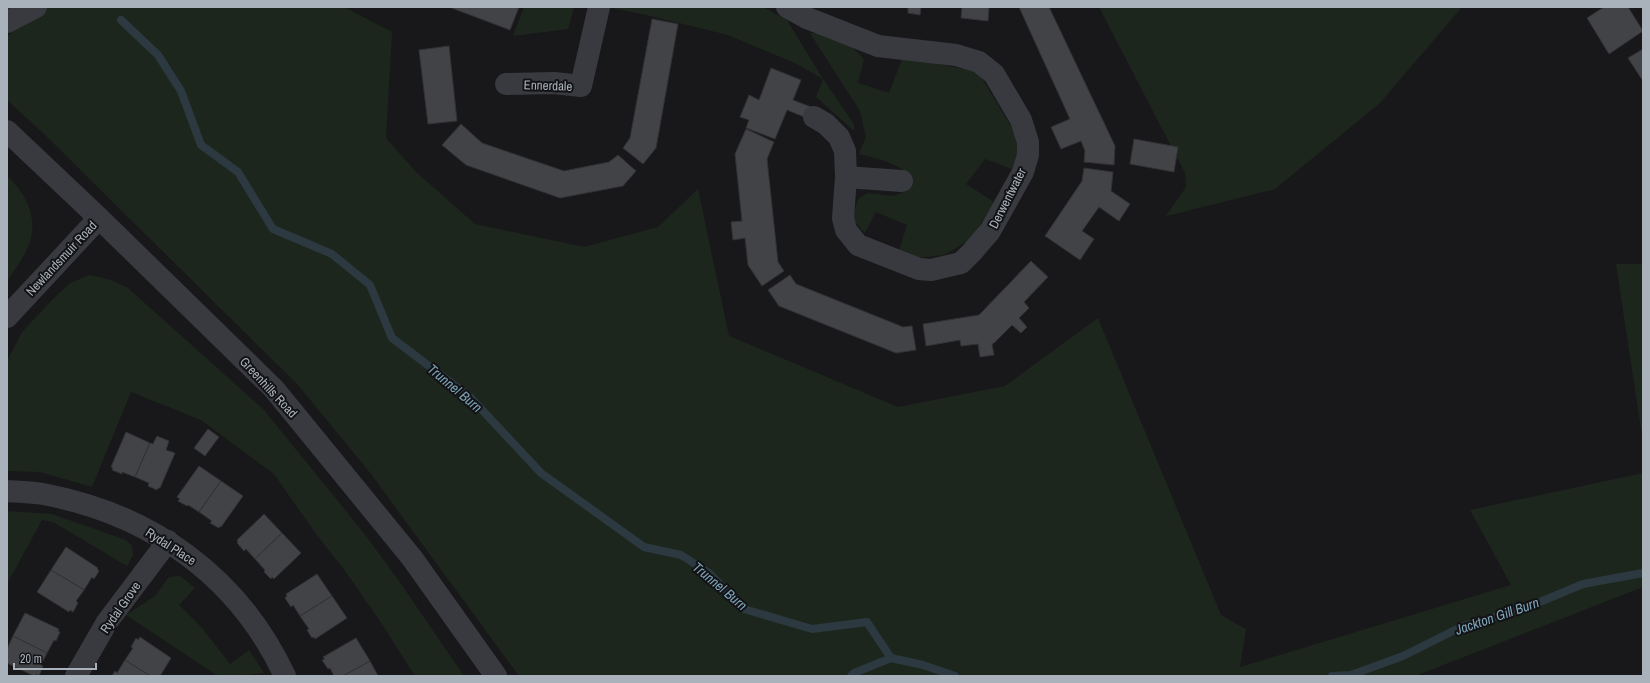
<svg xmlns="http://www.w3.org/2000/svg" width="1650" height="683" font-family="'Archivo Narrow',sans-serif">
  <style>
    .green { fill: #1d261d }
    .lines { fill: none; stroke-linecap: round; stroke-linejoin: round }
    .stream { stroke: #2c3940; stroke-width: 8 }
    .building { fill: #424347; stroke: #323236 }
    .minor { stroke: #383a40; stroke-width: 22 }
    .tertiary { stroke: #383a40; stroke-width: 22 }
    .labels { text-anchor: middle; stroke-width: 4; stroke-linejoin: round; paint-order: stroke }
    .street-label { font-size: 13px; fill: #a9b1bb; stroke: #131315 }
    .water-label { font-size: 14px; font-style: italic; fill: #7da4b9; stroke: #131315 }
  </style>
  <rect width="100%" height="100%" fill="#18181a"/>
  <g class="green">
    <polygon points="7,7 344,7 392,32 386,138 416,172 475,224 584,247 658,227 698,189 729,336 898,407 1005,386 1098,318 1221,615 1246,629 1240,667 1511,585 1470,510 1643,473 1643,587 1415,676 519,676 371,474 298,385 43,133 7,100 7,36 11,34 7,28"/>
    <polygon points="524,7 574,7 568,29 513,36"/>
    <polygon points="763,7 787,20 823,79 854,124 854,131 816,97 823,79 797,64 728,35 642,14 611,8"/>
    <polygon points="1099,7 1462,7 1380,103 1275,189 1166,216 1186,187 1185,173"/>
    <path d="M810,33H818L851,46L864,59L858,83L889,93L903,57L978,72L1017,136L1021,155L1012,169L985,159L966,184L994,202L971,239L944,255L917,258L899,250L907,225L876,212L865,233L852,219L858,199L867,193L894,196L908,190L913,178C899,163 878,159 859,154L866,137L860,111Z"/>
    <path d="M7,176C28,195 40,222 27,249C22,260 14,271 7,281Z"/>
    <polygon points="1616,264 1643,264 1643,442"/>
    <polygon points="90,275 111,280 128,288 264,410 363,532 399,581 464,676 415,676 382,624 343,568 316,534 274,474 201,420 131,392 92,487 40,472 7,471 7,361 22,332 52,300 70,283"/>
    <polygon points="7,511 52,514 126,540 132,546 133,555 127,566 53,522 42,520 7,584"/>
    <polygon points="180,576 195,588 179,605 203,629 230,664 249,650 264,673 237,676 218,676 126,615 155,596 169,577"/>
  </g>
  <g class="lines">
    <g class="stream">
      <polyline points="121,20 158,55 181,91 201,145 238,172 273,229 332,254 370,285 392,338 470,397 541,473 644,547 681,555 709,573 744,609 812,629 867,622 891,658"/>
      <polyline points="851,676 854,673 891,658 923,665 955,676"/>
      <polyline points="1332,676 1351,675 1403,656 1463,626 1523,609 1583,584 1643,573"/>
    </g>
  </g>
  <g class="building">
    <polygon points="449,7 519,7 510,30"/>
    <polygon points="908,7 921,7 920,15 908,13"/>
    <polygon points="962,7 989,7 988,21 961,18"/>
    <polygon points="1019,7 1049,7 1115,146 1114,165 1084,162 1085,151 1081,141 1061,149 1051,127 1070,119"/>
    <polygon points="1604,7 1628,7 1643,31 1609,54 1587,18"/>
    <polygon points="652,19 678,24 656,148 643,164 623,148 630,138"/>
    <polygon points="449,46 457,121 428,124 419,50"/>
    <polygon points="1643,49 1643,81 1628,58"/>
    <polygon points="771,68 801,80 793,100 811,107 807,118 787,110 775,139 746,128 749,120 740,117 749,95 759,100"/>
    <polygon points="461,124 482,143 564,171 609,162 618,155 636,171 623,186 560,198 466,165 442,145"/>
    <polygon points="746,129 774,142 767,159 778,262 784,271 762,286 748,265 745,238 733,240 731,222 742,221 735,154"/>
    <polygon points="1134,139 1178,147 1174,172 1130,164"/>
    <polygon points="1084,168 1113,172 1111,191 1130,204 1119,221 1099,207 1082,231 1094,239 1080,260 1045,236 1082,181"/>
    <polygon points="1031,261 1048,277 1024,302 1029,308 1019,318 1027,327 1021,333 1012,325 994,343 992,344 994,355 980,357 978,344 961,346 960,340 926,346 923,324 979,315"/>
    <polygon points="790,275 796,284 903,327 912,326 916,350 896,353 779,306 768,290"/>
    <polygon points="208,429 219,437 205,456 194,448"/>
    <polygon points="126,432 150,443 135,477 122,472 122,474 112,470 113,468 111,467"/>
    <polygon points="157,436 169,441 166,450 175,453 160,488 158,488 157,490 148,486 149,483 135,477 150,443 153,444"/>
    <polygon points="199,466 221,481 199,512 188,505 187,506 178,501 180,499 177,497"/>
    <polygon points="221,481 243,496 221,527 220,526 219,528 210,523 212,521 199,512"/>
    <polygon points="264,514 282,533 255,559 246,549 244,551 237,543 238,542 237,540"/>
    <polygon points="282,533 301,553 274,579 272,577 271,579 264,572 265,570 255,559"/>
    <polygon points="66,547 98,568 97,569 99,571 94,579 92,577 84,590 51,570"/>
    <polygon points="51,570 84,590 76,601 78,603 73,612 70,610 69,612 37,592"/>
    <polygon points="317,574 332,596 300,616 293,605 291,607 285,598 287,596 286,594"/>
    <polygon points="332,596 347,618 315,639 314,637 312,638 307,630 309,629 300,616"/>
    <polygon points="25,613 59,629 58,631 60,632 56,641 54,640 47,653 13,636"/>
    <polygon points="13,636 47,653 41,665 43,666 39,676 37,674 34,676 7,663 7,649"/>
    <polygon points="140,637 171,658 160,676 150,676 125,660 133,648 131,647 136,638 138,640"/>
    <polygon points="356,638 370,661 343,676 334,676 330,668 328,669 322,660 325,659 323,657"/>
    <polygon points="125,660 150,676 112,676 115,671 117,673"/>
    <polygon points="370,661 378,676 343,676"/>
  </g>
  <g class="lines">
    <g class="minor">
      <polyline points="787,7 807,18 878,46 956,55 979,62 994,74 1021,120 1028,142 1028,155 1023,172 990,231 972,252 961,263 931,270 919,269 858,245 846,230 843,218 846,177 845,151 839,137 826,124 814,117"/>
      <polyline points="7,22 36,7"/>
      <polyline points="506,84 554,83 581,86 599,7"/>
      <polyline points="846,177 902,181"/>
      <path d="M7,491C19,492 31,492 43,494C151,514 238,576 285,676"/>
      <polyline points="76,676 107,622 168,541"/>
    </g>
    <g class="tertiary">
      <polyline points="7,131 99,218 274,389 412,558 496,676"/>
      <polyline points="7,317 99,218"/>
    </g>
  </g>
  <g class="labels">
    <g class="street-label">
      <text transform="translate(548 85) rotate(2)" y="5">Ennerdale</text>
      <text transform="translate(1007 198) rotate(-63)" y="5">Derwentwater</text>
      <text transform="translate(61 258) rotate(-47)" y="5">Newlandsmuir Road</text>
      <text transform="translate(269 387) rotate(47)" y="5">Greenhills Road</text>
      <text transform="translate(171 546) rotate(33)" y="5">Rydal Place</text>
      <text transform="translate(120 607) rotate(-55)" y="5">Rydal Grove</text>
    </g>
    <g class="water-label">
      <text transform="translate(455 388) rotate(40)" y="5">Trunnel Burn</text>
      <text transform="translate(720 586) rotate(40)" y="5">Trunnel Burn</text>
      <text transform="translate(1497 616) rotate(-19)" y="5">Jackton Gill Burn</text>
    </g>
  </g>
  <rect width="1650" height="683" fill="none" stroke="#a9b1bb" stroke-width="16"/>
  <path d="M14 663v6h82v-6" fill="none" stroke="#a9b1bb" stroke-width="2"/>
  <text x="20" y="663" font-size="12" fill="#a9b1bb" stroke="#131315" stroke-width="3" paint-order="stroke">20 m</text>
</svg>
